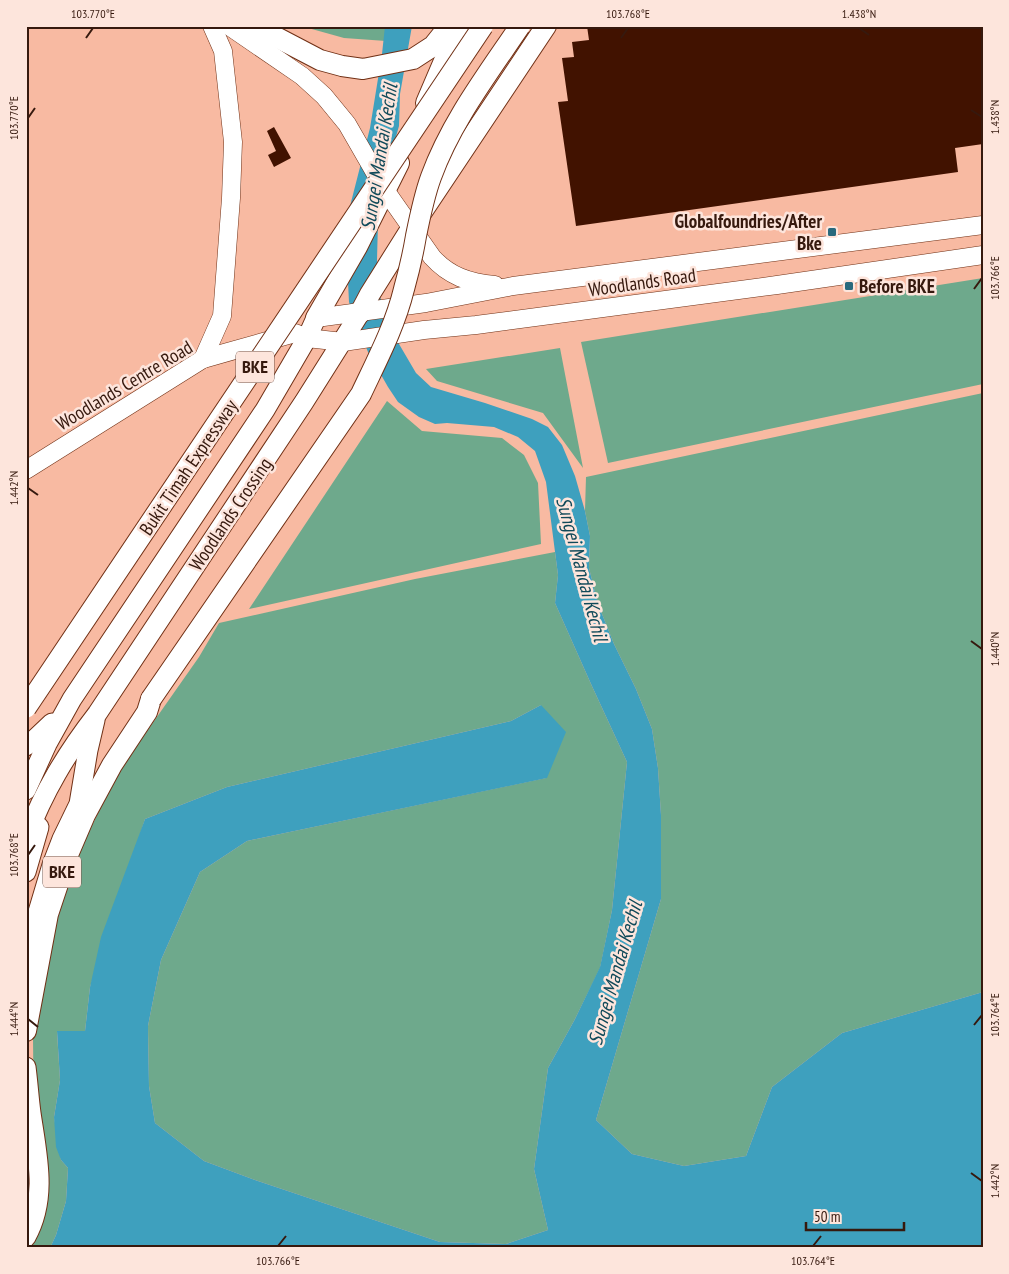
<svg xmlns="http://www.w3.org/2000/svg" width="1009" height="1274" font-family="'PT Sans Narrow',sans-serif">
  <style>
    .green { fill: #6ea98c }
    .water { fill: #3ea0be }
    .building { fill: #411200 }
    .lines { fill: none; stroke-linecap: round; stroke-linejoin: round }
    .primary-casing { stroke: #703015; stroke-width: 19 }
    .trunk-casing { stroke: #703015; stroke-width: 21 }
    .motorway-casing { stroke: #703015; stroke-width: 22 }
    .primary { stroke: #fff; stroke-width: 18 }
    .trunk { stroke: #fff; stroke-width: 19 }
    .motorway { stroke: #fff; stroke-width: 20 }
    .motorway-bridge-casing { stroke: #703015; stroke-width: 22; stroke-linecap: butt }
    .motorway-bridge { stroke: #fff; stroke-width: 20 }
    .ticks { fill: none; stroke: #36190e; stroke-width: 2 }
    .poi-dot { fill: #28697d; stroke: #fde5dc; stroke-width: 2 }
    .labels { text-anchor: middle; stroke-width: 5; stroke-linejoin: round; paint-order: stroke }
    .shield { fill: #fde5dc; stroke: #72564c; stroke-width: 1 }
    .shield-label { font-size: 18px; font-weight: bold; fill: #36190e }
    .poi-label { font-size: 19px; font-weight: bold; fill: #36190e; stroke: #fde5dc; text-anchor: end }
    .street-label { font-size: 19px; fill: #36190e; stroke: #fde5dc }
    .water-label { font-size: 20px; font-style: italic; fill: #104959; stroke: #fde5dc }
    .neatline { fill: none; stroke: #36190e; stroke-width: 2 }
    .ticks-label { font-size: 12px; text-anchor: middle; fill: #36190e }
  </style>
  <rect width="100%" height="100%" fill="#f8baa2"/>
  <g class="green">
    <polygon points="301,26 416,26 386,41 344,38"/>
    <polygon points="983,278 983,384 608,463 581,342"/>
    <polygon points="560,348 583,468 543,413 437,381 426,369"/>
    <polygon points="983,393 983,992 842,1033 772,1087 746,1156 684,1166 632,1154 596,1120 661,899 661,815 658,768 652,729 636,689 614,644 598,604 589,568 590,536 585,511 586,477"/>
    <polygon points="387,401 422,431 502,438 524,455 538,483 541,544 249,609"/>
    <polygon points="555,552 558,575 555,603 591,684 627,762 612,910 600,968 575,1019 548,1068 534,1169 548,1230 506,1244 440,1242 255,1180 204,1161 155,1123 149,1086 148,1026 161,960 200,872 247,841 546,778 541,705 511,721 227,787 145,819 90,987 85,1031 57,1032 60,1080 54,1117 61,1160 68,1168 66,1201 56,1235 50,1248 26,1248 26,1243 35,1226 33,1038 41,966 76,858 104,801 126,761 199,657 219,623 415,579"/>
  </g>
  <polygon class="water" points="385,26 412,26 400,94 399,126 393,147 378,222 377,260 379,293 386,317 399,344 416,373 431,387 485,403 532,419 548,427 562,445 575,476 585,511 590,536 589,568 598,604 614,644 636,689 652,729 658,768 661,815 661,899 596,1120 632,1154 684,1166 746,1156 772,1087 842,1033 983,992 983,1248 50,1248 56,1235 66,1201 68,1168 61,1160 56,1147 54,1117 60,1080 57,1031 85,1031 90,987 101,937 145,819 227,787 511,721 541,705 566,732 547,778 247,841 200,872 161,960 148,1026 149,1086 155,1123 204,1161 255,1180 440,1242 506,1244 548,1230 534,1169 548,1068 575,1019 600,967 612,910 627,762 591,684 555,603 558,575 546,482 535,451 518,437 494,427 447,423 435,424 419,417 398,402 388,387 368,352 359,330 349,302 348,282 344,255 348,214 370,128 382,54"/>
  <g class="building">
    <polygon points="587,26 983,26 983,144 955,148 958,172 576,226 558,102 568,101 562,58 574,57 572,42 589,40"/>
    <polygon points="274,127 291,158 274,167 268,155 276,151 267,131"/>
  </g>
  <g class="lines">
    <defs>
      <g id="primary">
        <path d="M229,26L302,76L324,96L347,124L385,190L432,257C449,276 469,283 495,285"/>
        <polyline points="316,318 426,303 513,286 983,225"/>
        <polyline points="203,359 222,316 231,198 233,142 223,51 212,26"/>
        <polyline points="26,470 203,359 295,333 307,338 343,342 424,330 476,325 777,285 983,255"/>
      </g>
      <g id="trunk">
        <polyline points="26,746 34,740 52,723"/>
        <polyline points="26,790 47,744 72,699 265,410 307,338 316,318"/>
        <path d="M26,838C44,791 66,754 97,714L304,402L360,313"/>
        <polyline points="26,872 39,827"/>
        <polyline points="26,978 32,932 52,865 62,839 79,804 88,750 95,720"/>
        <path d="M26,1067C28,1082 29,1098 31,1113C37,1154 48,1198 26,1237"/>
      </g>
      <g id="motorway">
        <polyline points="255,26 320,60 342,66 363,69 413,59 433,46 449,26"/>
        <polyline points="426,103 459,26"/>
        <polyline points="360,313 370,294 412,227 546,26"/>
        <polyline points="316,318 357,247 399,163"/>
        <polyline points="26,1031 48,914 67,857 85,815 112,765 147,712 151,699"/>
      </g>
    </defs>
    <use href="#primary" class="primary-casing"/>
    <use href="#trunk" class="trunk-casing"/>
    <use href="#motorway" class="motorway-casing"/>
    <use href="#primary" class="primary"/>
    <use href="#trunk" class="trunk"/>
    <use href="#motorway" class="motorway"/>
    <defs>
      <g id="motorway-bridge">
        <path d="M151,699L361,394C377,360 395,326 404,289C409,271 413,254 416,236C420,216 424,196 431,177C451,122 487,75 520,26"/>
        <polyline points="26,708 483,26"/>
      </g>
    </defs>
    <use href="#motorway-bridge" class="motorway-bridge-casing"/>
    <use href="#motorway-bridge" class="motorway-bridge"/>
  </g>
  <path class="ticks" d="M859,28L869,35M86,38L93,28M621,38L628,28M971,110L982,117M28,118L35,108M974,289L982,278M28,488L38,495M971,641L982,649M28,855L35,845M28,1019L38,1027M974,1025L982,1015M971,1173L982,1181M278,1246L286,1236M813,1246L821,1236"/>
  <g class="poi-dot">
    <rect x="827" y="227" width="10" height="10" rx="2.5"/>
    <rect x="844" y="281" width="10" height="10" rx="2.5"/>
  </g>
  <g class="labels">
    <g class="shield">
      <rect x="236" y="351.5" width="38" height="31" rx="4"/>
      <rect x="43" y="856.5" width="38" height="31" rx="4"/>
    </g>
    <g class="shield-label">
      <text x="255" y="373">BKE</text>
      <text x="62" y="878">BKE</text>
    </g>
    <g class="poi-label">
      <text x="822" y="228">Globalfoundries/After<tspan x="822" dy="22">Bke</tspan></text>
      <text x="859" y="293" text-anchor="start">Before BKE</text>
    </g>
    <g class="street-label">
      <text transform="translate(642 282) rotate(-8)" y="7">Woodlands Road</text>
      <text transform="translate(124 385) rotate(-31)" y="7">Woodlands Centre Road</text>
      <text transform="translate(188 467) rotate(-56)" y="7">Bukit Timah Expressway</text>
      <text transform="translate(230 514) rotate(-56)" y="7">Woodlands Crossing</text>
    </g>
    <g class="water-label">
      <text transform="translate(379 157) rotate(-81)" y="7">Sungei Mandai Kechil</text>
      <text transform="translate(582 569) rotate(75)" y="7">Sungei Mandai Kechil</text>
      <text transform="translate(615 973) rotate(-74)" y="7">Sungei Mandai Kechil</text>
    </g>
  </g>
  <rect width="1009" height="1274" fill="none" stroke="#fde5dc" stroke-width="55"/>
  <path d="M806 1222v8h98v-8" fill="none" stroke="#36190e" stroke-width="2.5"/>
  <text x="814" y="1222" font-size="15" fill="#36190e" stroke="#fde5dc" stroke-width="4" paint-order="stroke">50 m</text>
  <rect x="28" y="28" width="954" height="1218" class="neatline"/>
  <g class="ticks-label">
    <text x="93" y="18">103.770°E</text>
    <text x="628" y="18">103.768°E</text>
    <text x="859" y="18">1.438°N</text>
    <text transform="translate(995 117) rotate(-90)" y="4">1.438°N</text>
    <text transform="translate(14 118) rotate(-90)" y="4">103.770°E</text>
    <text transform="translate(995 278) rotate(-90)" y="4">103.766°E</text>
    <text transform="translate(14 488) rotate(-90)" y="4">1.442°N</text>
    <text transform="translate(995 649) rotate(-90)" y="4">1.440°N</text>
    <text transform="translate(14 855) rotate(-90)" y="4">103.768°E</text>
    <text transform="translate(995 1015) rotate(-90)" y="4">103.764°E</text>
    <text transform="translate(14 1019) rotate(-90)" y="4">1.444°N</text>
    <text transform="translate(995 1181) rotate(-90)" y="4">1.442°N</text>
    <text x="278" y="1265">103.766°E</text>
    <text x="813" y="1265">103.764°E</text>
  </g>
</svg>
